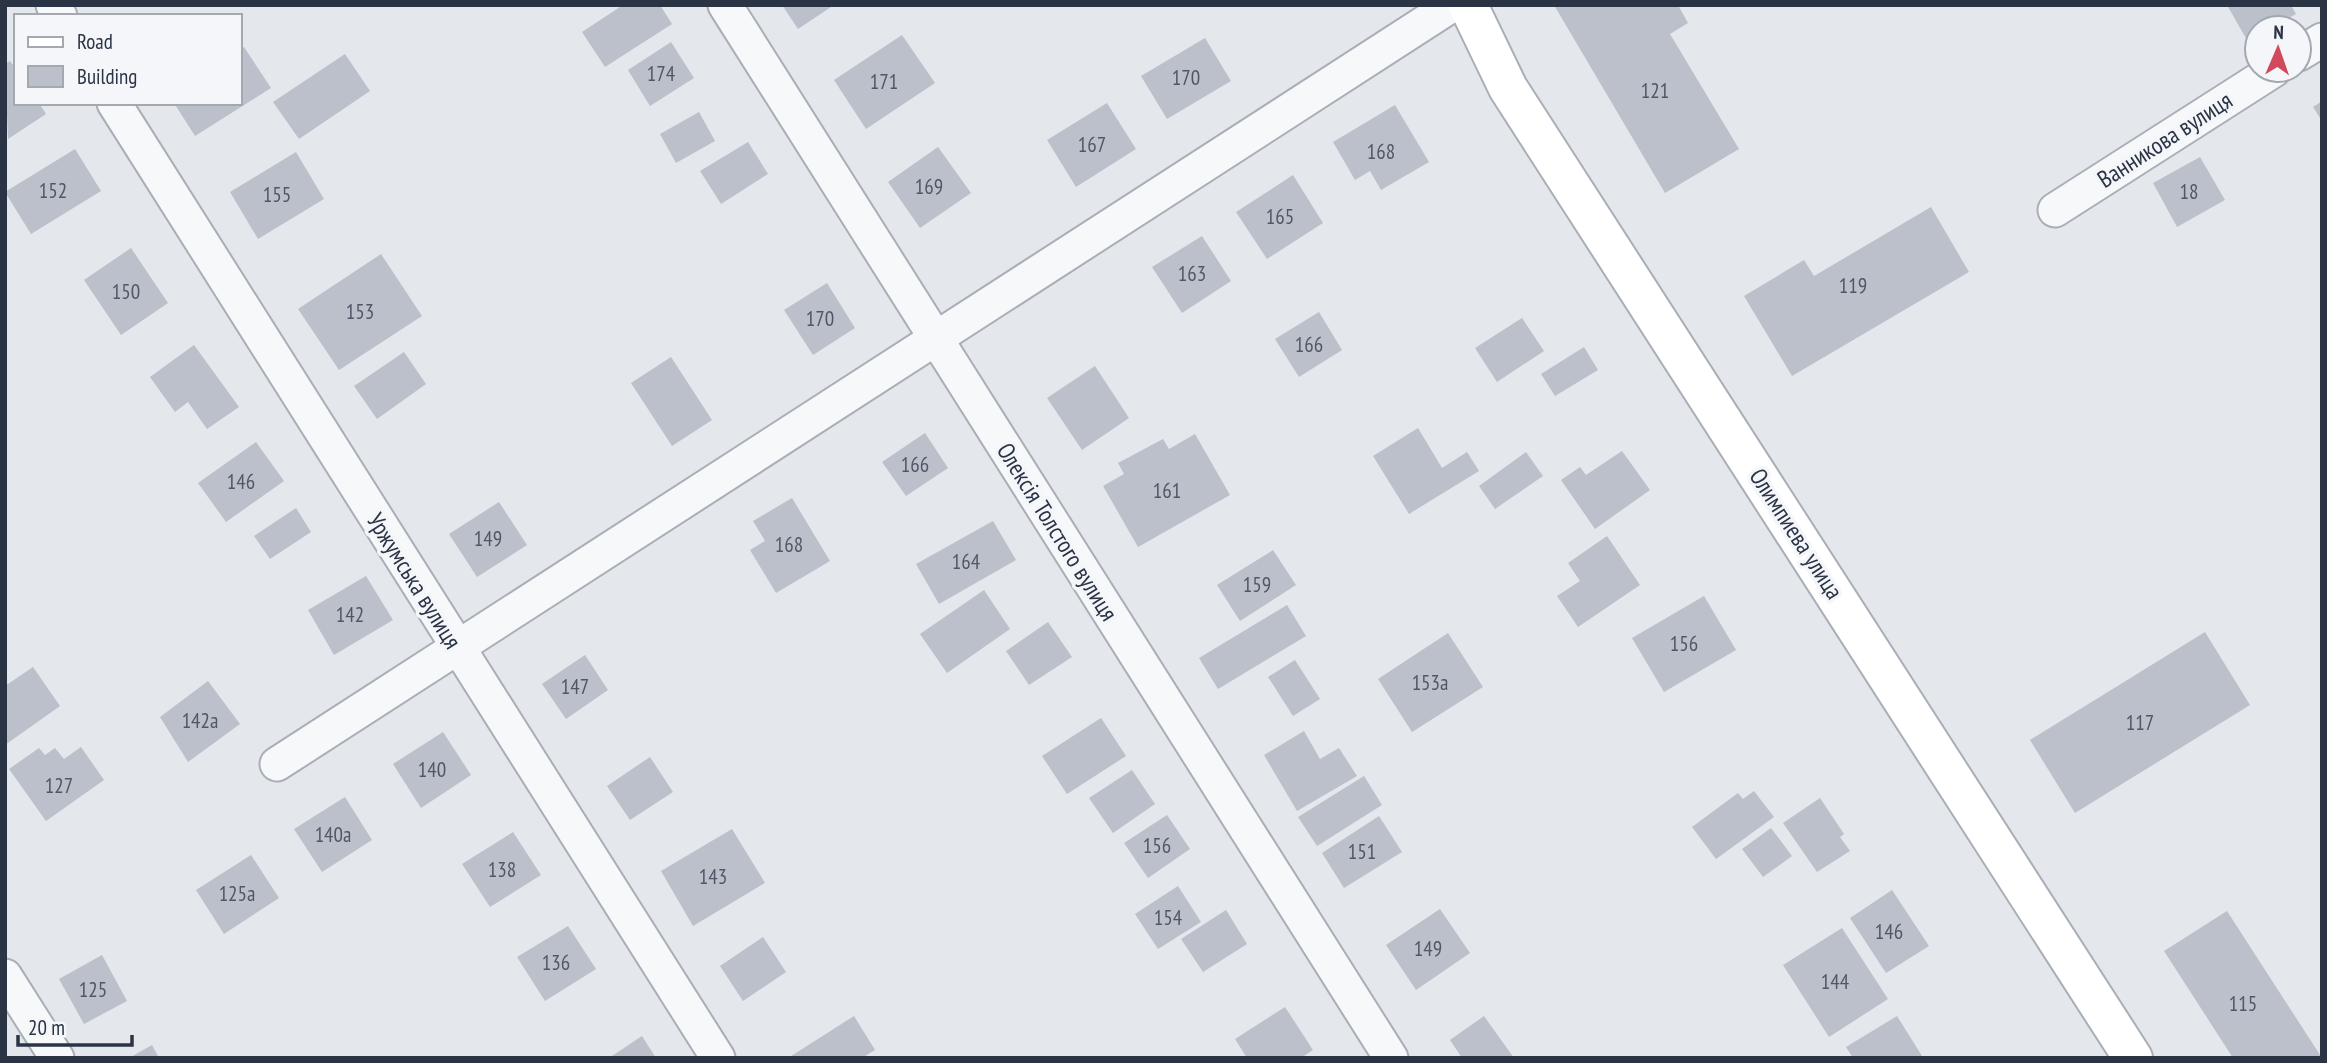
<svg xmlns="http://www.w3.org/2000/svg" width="2327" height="1063" font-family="'PT Sans Narrow',sans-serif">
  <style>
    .building { fill: #bbc0ca }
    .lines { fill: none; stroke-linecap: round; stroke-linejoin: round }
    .minor-casing { stroke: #a9aeb7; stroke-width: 37 }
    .secondary-casing { stroke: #a9aeb7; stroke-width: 42 }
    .minor { stroke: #f7f8fa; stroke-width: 33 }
    .secondary { stroke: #fff; stroke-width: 38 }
    .labels { text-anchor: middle; stroke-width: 7; stroke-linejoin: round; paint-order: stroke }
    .number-label { font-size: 21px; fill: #4f5766 }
    .street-label { font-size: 24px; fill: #2b3445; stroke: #f4f6f9 }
  </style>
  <rect width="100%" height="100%" fill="#e4e7ec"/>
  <g class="building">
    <polygon points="623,5 660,5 672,24 605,67 582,32"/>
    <polygon points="782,5 834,5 798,29"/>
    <polygon points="1554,5 1678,5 1688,23 1670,34 1739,149 1665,193"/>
    <polygon points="2227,5 2291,5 2296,14 2272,28 2257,28 2257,37 2248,42"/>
    <polygon points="902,35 935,83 866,129 834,80"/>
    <polygon points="1205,38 1231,81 1167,119 1141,76"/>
    <polygon points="671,42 694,78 650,106 628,70"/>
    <polygon points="244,47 271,88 195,136 174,103 240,103 240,50"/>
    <polygon points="345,54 370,91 299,139 273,102"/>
    <polygon points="10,61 16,69 16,103 39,103 46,114 8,139 5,64"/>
    <polygon points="2322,101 2322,121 2313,107"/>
    <polygon points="1107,103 1136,149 1076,187 1047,140"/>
    <polygon points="1395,105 1429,162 1381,190 1370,171 1355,180 1333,142"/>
    <polygon points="699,112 715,141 676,163 660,134"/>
    <polygon points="748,142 768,174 721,204 700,171"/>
    <polygon points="938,147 971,193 920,228 888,182"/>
    <polygon points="75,149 101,191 31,234 5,192"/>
    <polygon points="296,152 324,199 258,239 230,192"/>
    <polygon points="2200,157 2225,200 2177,227 2153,183"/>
    <polygon points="1293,175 1323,223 1267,259 1236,212"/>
    <polygon points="1931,207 1969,272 1792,376 1744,296 1804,260 1814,276"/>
    <polygon points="1202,236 1231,281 1182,313 1152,267"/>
    <polygon points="131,248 168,303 121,335 84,280"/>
    <polygon points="381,254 422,316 339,370 298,309"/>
    <polygon points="827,283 855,328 813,355 784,310"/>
    <polygon points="1319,312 1342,350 1299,377 1275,339"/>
    <polygon points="1522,318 1544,351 1497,382 1475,348"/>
    <polygon points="194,345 239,407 207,429 188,402 175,412 150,377"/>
    <polygon points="1584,347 1598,370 1555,396 1541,374"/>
    <polygon points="404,352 426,384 377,419 354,386"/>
    <polygon points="671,357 712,420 672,446 631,383"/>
    <polygon points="1095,366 1129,418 1082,450 1047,398"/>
    <polygon points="1418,428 1442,468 1467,452 1479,471 1409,514 1373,456"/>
    <polygon points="925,433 948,468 906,496 882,462"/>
    <polygon points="1195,434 1230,495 1138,547 1103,486 1124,474 1118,463 1163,439 1169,449"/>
    <polygon points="256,442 284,481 226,522 198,483"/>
    <polygon points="1622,451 1650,490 1595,529 1561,480 1580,467 1586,475"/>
    <polygon points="1526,452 1543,476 1495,509 1479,486"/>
    <polygon points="792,498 830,561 776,593 750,550 765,541 753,521"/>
    <polygon points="499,502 527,545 477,577 449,534"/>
    <polygon points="296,508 311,532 270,559 254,536"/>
    <polygon points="993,521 1016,560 939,604 916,564"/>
    <polygon points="1607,536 1640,585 1578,627 1557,596 1580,581 1568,563"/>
    <polygon points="1273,550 1296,585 1240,621 1217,585"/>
    <polygon points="366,576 393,620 334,655 308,610"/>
    <polygon points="984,590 1010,629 947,673 920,634"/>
    <polygon points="1704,596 1736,650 1664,692 1632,638"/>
    <polygon points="1287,605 1306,636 1218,689 1199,658"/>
    <polygon points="1048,622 1072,657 1029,685 1006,651"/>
    <polygon points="2205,632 2250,705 2075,813 2030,740"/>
    <polygon points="1448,633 1483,687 1412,732 1378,679"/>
    <polygon points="585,655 608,690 566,719 542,684"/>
    <polygon points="1295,660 1320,699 1293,716 1268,677"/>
    <polygon points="33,667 60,706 5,745 5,686"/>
    <polygon points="208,681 240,724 188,762 160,717"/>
    <polygon points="1101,718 1126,756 1067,794 1042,756"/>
    <polygon points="1304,731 1320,759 1339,748 1357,776 1297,811 1264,755"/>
    <polygon points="443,732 471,775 421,808 393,764"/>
    <polygon points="81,747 104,780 46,821 9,769 39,748 45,755 55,748 64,759"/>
    <polygon points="650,757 673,792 630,820 607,786"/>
    <polygon points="1132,770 1155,804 1113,833 1089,798"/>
    <polygon points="1364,776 1382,805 1317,846 1298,817"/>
    <polygon points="1754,791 1774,817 1716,859 1692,827 1738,793 1743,799"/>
    <polygon points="345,797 372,840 322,872 294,829"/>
    <polygon points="1820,798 1844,834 1840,837 1850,851 1817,872 1783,823"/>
    <polygon points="1167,815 1190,849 1148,878 1124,843"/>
    <polygon points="1379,816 1402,852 1344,888 1322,853"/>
    <polygon points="1771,828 1792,856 1763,877 1742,849"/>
    <polygon points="732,829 765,883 693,926 661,871"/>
    <polygon points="513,832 541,875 490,907 462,864"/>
    <polygon points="251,855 279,898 224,934 196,890"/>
    <polygon points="1178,886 1201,922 1158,949 1135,914"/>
    <polygon points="1892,890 1929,946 1886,973 1850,918"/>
    <polygon points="1440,909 1470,953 1416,990 1386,945"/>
    <polygon points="1226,910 1247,944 1203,972 1181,939"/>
    <polygon points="2227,911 2322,1058 2233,1058 2164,951"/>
    <polygon points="568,926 596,969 545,1001 517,957"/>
    <polygon points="1842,928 1888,999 1829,1037 1783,965"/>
    <polygon points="763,937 786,972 743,1001 720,966"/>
    <polygon points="102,955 127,1001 84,1024 59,979"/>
    <polygon points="1285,1007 1313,1050 1301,1058 1247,1058 1235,1039"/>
    <polygon points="854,1016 875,1050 862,1058 788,1058"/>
    <polygon points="1484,1016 1514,1058 1462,1058 1450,1040"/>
    <polygon points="1897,1016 1922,1056 1853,1058 1846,1047"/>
    <polygon points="642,1036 656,1058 609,1058"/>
    <polygon points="152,1045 159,1058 129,1058"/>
  </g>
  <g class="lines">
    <defs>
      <g id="minor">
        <polyline points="53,5 60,16"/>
        <polyline points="725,5 1391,1058"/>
        <polyline points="2299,54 2322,40"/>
        <polyline points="114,103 718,1058"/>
        <polyline points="2055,210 2274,70"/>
        <polyline points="277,764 1452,5"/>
        <polyline points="5,976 57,1058"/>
      </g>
      <polyline id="secondary" points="1468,5 1508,88 2133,1058"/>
    </defs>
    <use href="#minor" class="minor-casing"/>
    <use href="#secondary" class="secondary-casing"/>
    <use href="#minor" class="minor"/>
    <use href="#secondary" class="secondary"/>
  </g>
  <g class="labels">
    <g class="number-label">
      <text x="661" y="81">174</text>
      <text x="1186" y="85">170</text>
      <text x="884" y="89">171</text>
      <text x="1655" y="98">121</text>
      <text x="1092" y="152">167</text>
      <text x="1381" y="159">168</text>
      <text x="929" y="194">169</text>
      <text x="53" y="198">152</text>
      <text x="2189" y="199">18</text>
      <text x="277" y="202">155</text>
      <text x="1280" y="224">165</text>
      <text x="1192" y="281">163</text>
      <text x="1853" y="293">119</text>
      <text x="126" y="299">150</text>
      <text x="360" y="319">153</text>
      <text x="820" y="326">170</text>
      <text x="1309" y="352">166</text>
      <text x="915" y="472">166</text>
      <text x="241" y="489">146</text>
      <text x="1167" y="498">161</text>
      <text x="488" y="546">149</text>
      <text x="789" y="552">168</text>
      <text x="966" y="569">164</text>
      <text x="1257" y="592">159</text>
      <text x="350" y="622">142</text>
      <text x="1684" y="651">156</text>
      <text x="1430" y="690">153а</text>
      <text x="575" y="694">147</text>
      <text x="200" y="728">142а</text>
      <text x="2140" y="730">117</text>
      <text x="432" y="777">140</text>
      <text x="59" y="793">127</text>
      <text x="333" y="842">140а</text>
      <text x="1157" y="853">156</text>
      <text x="1362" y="859">151</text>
      <text x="502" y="877">138</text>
      <text x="713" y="884">143</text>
      <text x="237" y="901">125а</text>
      <text x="1168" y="925">154</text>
      <text x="1889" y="939">146</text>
      <text x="1428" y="956">149</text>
      <text x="556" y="970">136</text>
      <text x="1835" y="989">144</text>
      <text x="93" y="997">125</text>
      <text x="2243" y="1011">115</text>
    </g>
    <g class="street-label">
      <text transform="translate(2165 140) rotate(-33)" y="8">Ванникова вулиця</text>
      <text transform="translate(1057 532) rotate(58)" y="8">Олексія Толстого вулиця</text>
      <text transform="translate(1796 534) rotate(57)" y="8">Олимпиева улица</text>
      <text transform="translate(414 581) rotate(58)" y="8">Уржумська вулиця</text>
    </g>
  </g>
  <rect width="2327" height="1063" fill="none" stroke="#2b3445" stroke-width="14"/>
  <rect x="14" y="14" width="228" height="91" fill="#f4f6f9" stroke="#a4a8b1" stroke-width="2"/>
  <rect x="28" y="37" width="35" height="10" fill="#ffffff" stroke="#a4a8b1" stroke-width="2"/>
  <text x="77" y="49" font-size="21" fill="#2b3445">Road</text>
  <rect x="28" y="66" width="35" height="21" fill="#bbc0ca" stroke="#a4a8b1" stroke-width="2"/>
  <text x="77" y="84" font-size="21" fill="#2b3445">Building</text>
  <g transform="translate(2278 49) rotate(2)"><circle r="33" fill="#f4f6f9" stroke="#a4a8b1" stroke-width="2"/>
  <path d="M0-5L12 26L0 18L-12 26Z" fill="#d1495b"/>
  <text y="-10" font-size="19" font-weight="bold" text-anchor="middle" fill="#2b3445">N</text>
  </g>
  <path d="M18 1035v10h114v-10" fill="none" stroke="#2b3445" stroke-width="3.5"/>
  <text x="28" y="1035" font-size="21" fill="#2b3445" stroke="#f4f6f9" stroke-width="5" paint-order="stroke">20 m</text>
</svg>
